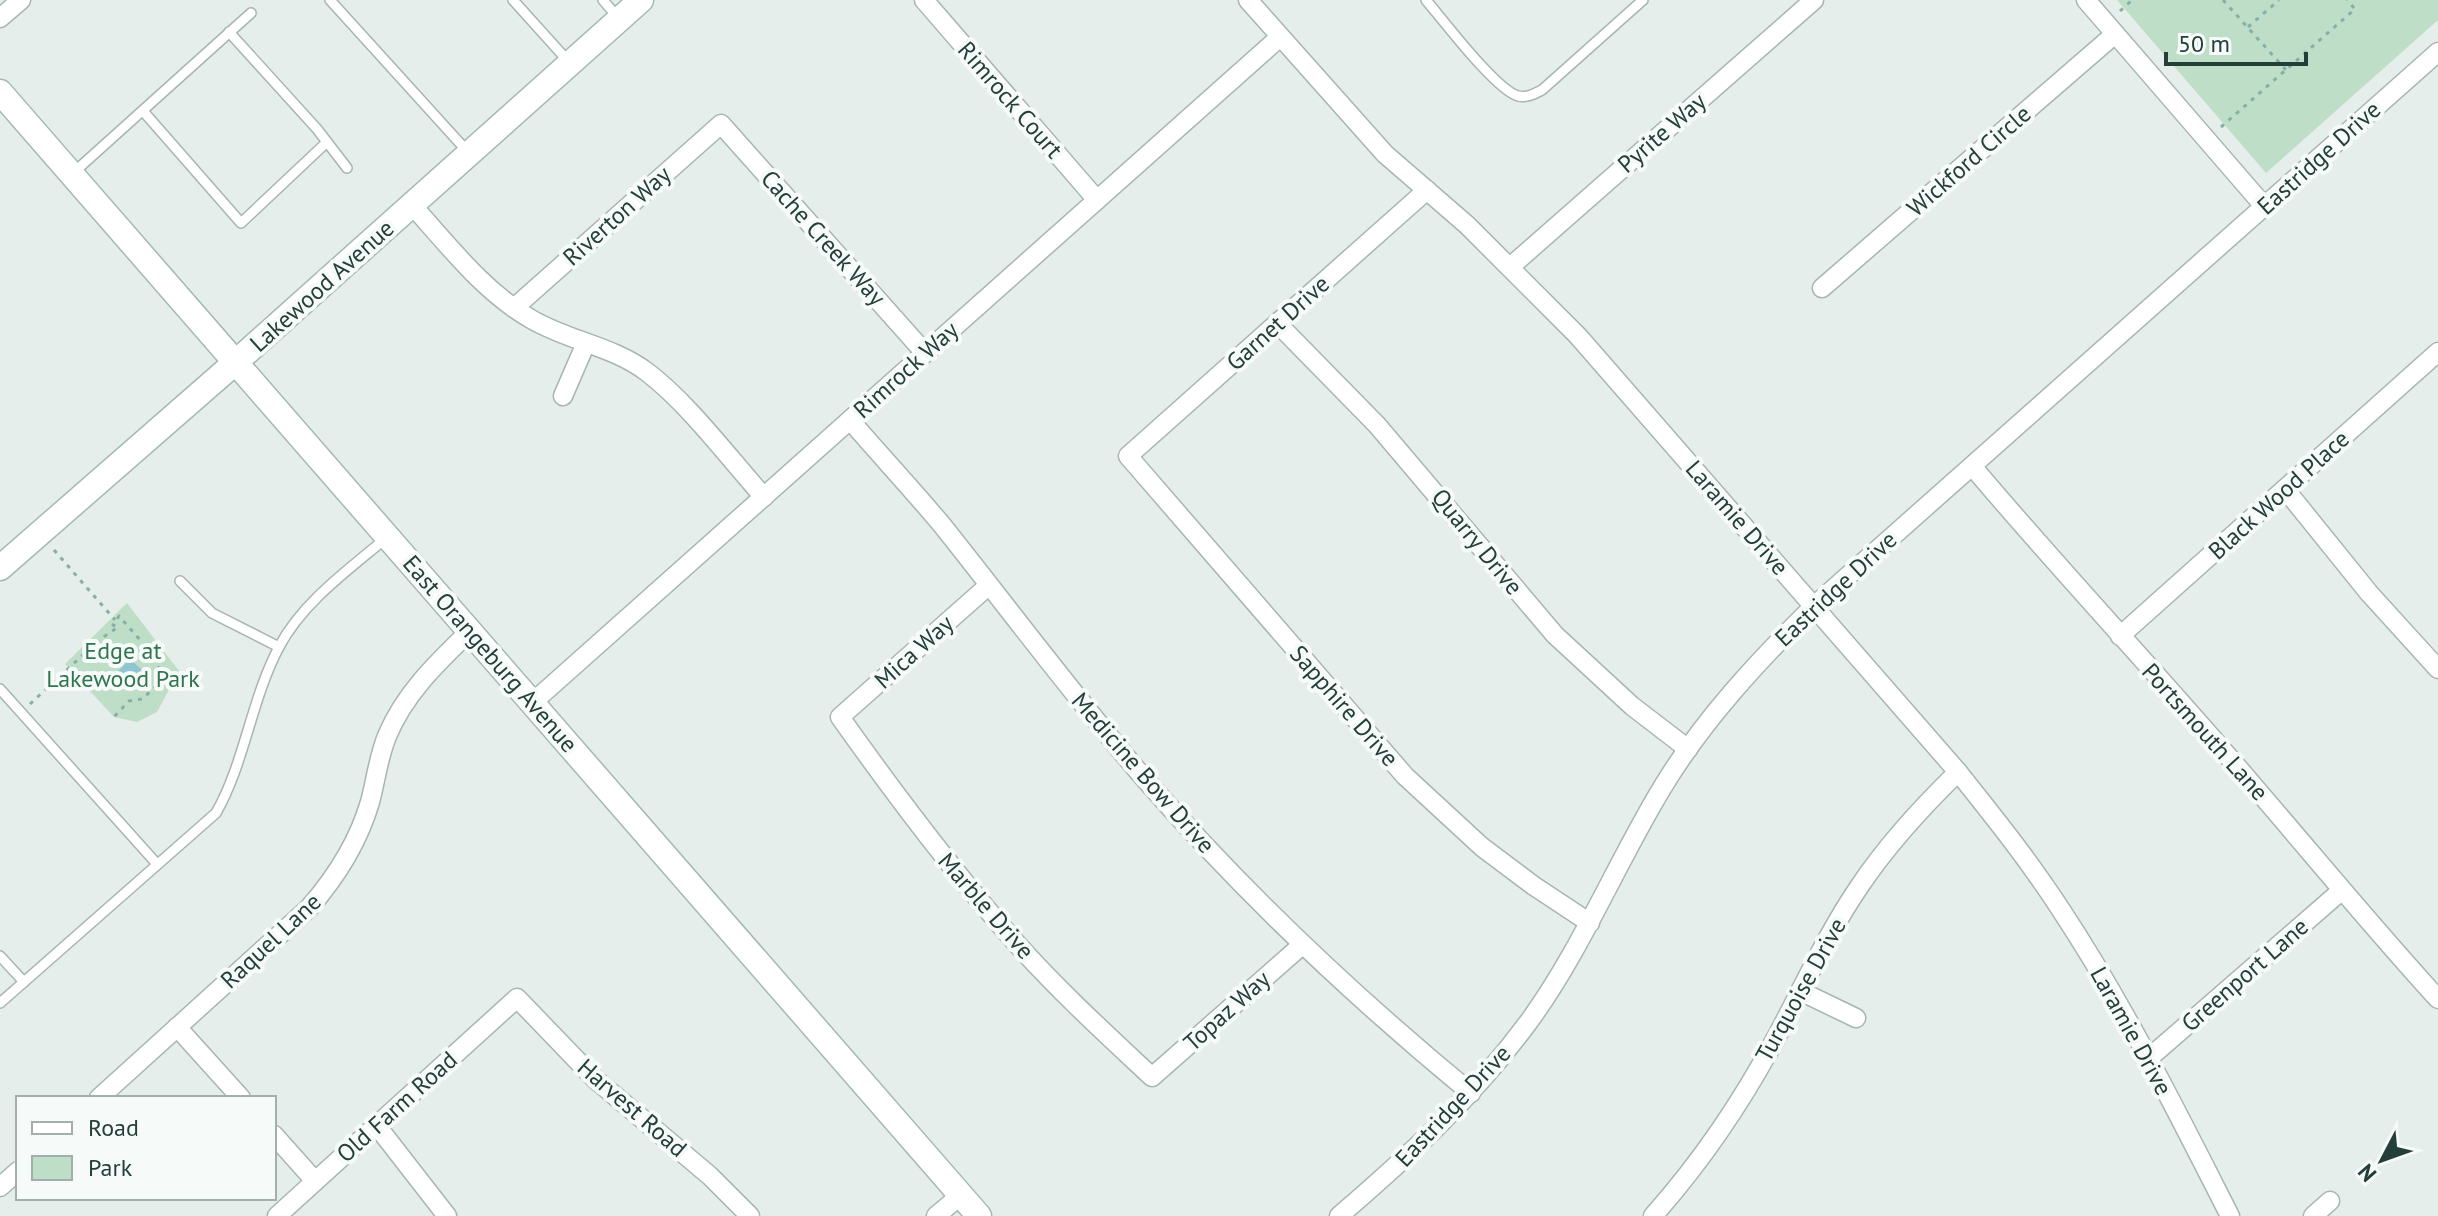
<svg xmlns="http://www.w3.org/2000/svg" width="2438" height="1216" font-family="'PT Sans',sans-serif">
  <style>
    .green { fill: #bfdec8 }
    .water { fill: #8fc4d1 }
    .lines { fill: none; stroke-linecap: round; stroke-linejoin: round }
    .lane-casing { stroke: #a7b6b1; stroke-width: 12 }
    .street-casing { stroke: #a7b6b1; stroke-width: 21 }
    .secondary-casing { stroke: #a3b9b2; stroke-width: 27 }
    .path { stroke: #86b0a5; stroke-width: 3; stroke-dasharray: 4 6; stroke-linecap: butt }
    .lane { stroke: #fff; stroke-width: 9 }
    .street { stroke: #fff; stroke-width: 18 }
    .secondary { stroke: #fff; stroke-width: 24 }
    .labels { text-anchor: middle; stroke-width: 8; stroke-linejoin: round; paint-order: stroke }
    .street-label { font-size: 24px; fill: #243f39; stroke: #f6faf8 }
    .park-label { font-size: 24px; fill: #2f754d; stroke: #f6faf8 }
  </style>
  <rect width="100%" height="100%" fill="#e5eeea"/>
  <g class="green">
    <polygon points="2117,0 2438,0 2438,20 2266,173"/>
    <polygon points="127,603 179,671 157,712 137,722 114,717 65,664"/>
  </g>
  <polygon class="water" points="130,659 142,670 121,689 112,686 108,691 97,679 105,672 115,674"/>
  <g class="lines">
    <defs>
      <g id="lane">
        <polyline points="330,0 467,151"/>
        <polyline points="513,0 568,61"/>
        <polyline points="603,0 619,19"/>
        <path d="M1426,0C1443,20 1496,90 1518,96C1527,98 1534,94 1542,90L1643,0"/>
        <polyline points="229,32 317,129 347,168"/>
        <polyline points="143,111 241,223 327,142"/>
        <polyline points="72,174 251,13"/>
        <polyline points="180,581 212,613 279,647"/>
        <polyline points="0,689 157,864"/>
        <polyline points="0,956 24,982"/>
        <path d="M0,1003L216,813C245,762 251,700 279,647C302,603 348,570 385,539"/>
      </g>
      <g id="street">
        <polyline points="924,0 1097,200"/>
        <path d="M1248,0L1385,154L1467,225L1578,336L1958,772C1994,817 2030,862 2061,910C2125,1007 2177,1112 2230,1216"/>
        <polyline points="2086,0 2264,206"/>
        <polyline points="0,18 21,0"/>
        <polyline points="1427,190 1128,456 1405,776 1482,847 1534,886 1590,923"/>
        <path d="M412,205C448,245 484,292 531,319C568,341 613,346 647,372C689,404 728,457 764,497"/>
        <polyline points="1510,267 1814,0"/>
        <polyline points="1822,288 2115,34"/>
        <polyline points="514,308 721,124 925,353"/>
        <polyline points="1277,323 1377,425 1555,635 1632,706 1688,749"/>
        <polyline points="563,396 586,343"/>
        <path d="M850,420C880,455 912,489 942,525C1009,609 1073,695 1143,777C1243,892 1353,996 1471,1093"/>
        <path d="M1972,466C2063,574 2160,676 2252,784C2314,856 2374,929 2438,999"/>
        <polyline points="2285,489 2369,593 2438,669"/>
        <path d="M988,586L840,717C896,796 953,872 1017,944C1059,991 1106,1034 1152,1077L1302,945"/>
        <polyline points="2120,636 2438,352"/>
        <polyline points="532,703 1280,37"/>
        <polyline points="1800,991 1856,1018"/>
        <polyline points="177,1027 241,1098"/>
        <polyline points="2149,1058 2341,891"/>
        <path d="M99,1098L309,908C337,876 358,843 370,802C376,780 378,758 387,736C405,693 437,663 470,631"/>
        <polyline points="377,1126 447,1216"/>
        <polyline points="274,1135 315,1181"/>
        <polyline points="0,1187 18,1171"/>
        <polyline points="277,1216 517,998 595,1079 710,1176 750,1216"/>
        <polyline points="936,1216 961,1195"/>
        <path d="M1339,1216C1409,1156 1475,1095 1530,1020C1582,948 1616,864 1662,788C1703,720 1758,661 1814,606L2438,52"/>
        <path d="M1653,1216C1701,1162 1743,1100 1777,1036C1804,986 1827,934 1859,887C1887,845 1922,807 1958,772"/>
        <polyline points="2313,1216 2330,1201"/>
      </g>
      <g id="secondary">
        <polyline points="0,92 979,1216"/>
        <polyline points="0,568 237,361 641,0"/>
      </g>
    </defs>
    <use href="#lane" class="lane-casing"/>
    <use href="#street" class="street-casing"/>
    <use href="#secondary" class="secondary-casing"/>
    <g class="path">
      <polyline points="2223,0 2286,70"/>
      <polyline points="2120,11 2132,0"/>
      <polyline points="2248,27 2279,0"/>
      <polyline points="2221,127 2355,9 2347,0"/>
      <polyline points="54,550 115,620"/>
      <polyline points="30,704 99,640 118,627 113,625 119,616 161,664 157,670 158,682 154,688 142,699 129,701 114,717"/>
    </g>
    <use href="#lane" class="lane"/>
    <use href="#street" class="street"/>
    <use href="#secondary" class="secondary"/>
  </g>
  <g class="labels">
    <g class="street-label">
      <text transform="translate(1010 100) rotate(49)" y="8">Rimrock Court</text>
      <text transform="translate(1662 133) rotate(-41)" y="8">Pyrite Way</text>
      <text transform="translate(2319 158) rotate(-42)" y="8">Eastridge Drive</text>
      <text transform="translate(1969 161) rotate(-41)" y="8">Wickford Circle</text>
      <text transform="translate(617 216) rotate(-42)" y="8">Riverton Way</text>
      <text transform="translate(823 238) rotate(48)" y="8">Cache Creek Way</text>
      <text transform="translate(322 286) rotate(-42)" y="8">Lakewood Avenue</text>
      <text transform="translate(1278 323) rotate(-42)" y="8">Garnet Drive</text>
      <text transform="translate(906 370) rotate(-42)" y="8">Rimrock Way</text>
      <text transform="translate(2279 495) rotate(-42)" y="8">Black Wood Place</text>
      <text transform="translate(1737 518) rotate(49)" y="8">Laramie Drive</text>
      <text transform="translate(1477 542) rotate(51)" y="8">Quarry Drive</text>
      <text transform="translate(1836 589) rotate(-43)" y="8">Eastridge Drive</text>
      <text transform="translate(914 652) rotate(-42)" y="8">Mica Way</text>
      <text transform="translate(490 654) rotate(49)" y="8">East Orangeburg Avenue</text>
      <text transform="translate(1344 706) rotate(49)" y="8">Sapphire Drive</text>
      <text transform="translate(2205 732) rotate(48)" y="8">Portsmouth Lane</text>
      <text transform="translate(1143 773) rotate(49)" y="8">Medicine Bow Drive</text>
      <text transform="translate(986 906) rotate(49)" y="8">Marble Drive</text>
      <text transform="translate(271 941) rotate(-43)" y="8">Raquel Lane</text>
      <text transform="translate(2245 975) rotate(-41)" y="8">Greenport Lane</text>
      <text transform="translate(1801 990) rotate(-61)" y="8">Turquoise Drive</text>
      <text transform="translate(1227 1011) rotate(-42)" y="8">Topaz Way</text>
      <text transform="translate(2131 1031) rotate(61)" y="8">Laramie Drive</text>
      <text transform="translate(1453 1106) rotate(-47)" y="8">Eastridge Drive</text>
      <text transform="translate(397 1107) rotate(-42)" y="8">Old Farm Road</text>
      <text transform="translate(632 1108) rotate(41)" y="8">Harvest Road</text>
    </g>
    <g class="park-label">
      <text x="123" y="659">Edge at<tspan x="123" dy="28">Lakewood Park</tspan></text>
    </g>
  </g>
  <rect x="16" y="1096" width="260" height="104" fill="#f6faf8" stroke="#a2afac" stroke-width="2"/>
  <rect x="32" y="1122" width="40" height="12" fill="#ffffff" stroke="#a2afac" stroke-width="2"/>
  <text x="88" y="1136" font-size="24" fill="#243f39">Road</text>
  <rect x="32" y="1156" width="40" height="24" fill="#bfdec8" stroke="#a2afac" stroke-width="2"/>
  <text x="88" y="1176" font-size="24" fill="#243f39">Park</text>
  <g transform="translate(2382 1160) rotate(229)" stroke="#f6faf8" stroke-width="6" paint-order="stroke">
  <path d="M0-6L14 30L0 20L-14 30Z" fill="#243f39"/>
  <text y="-12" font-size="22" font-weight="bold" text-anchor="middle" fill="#243f39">N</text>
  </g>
  <path d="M2166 52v12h140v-12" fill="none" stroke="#243f39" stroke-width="4"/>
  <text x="2178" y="52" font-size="24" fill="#243f39" stroke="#f6faf8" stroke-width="6" paint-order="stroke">50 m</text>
</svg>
